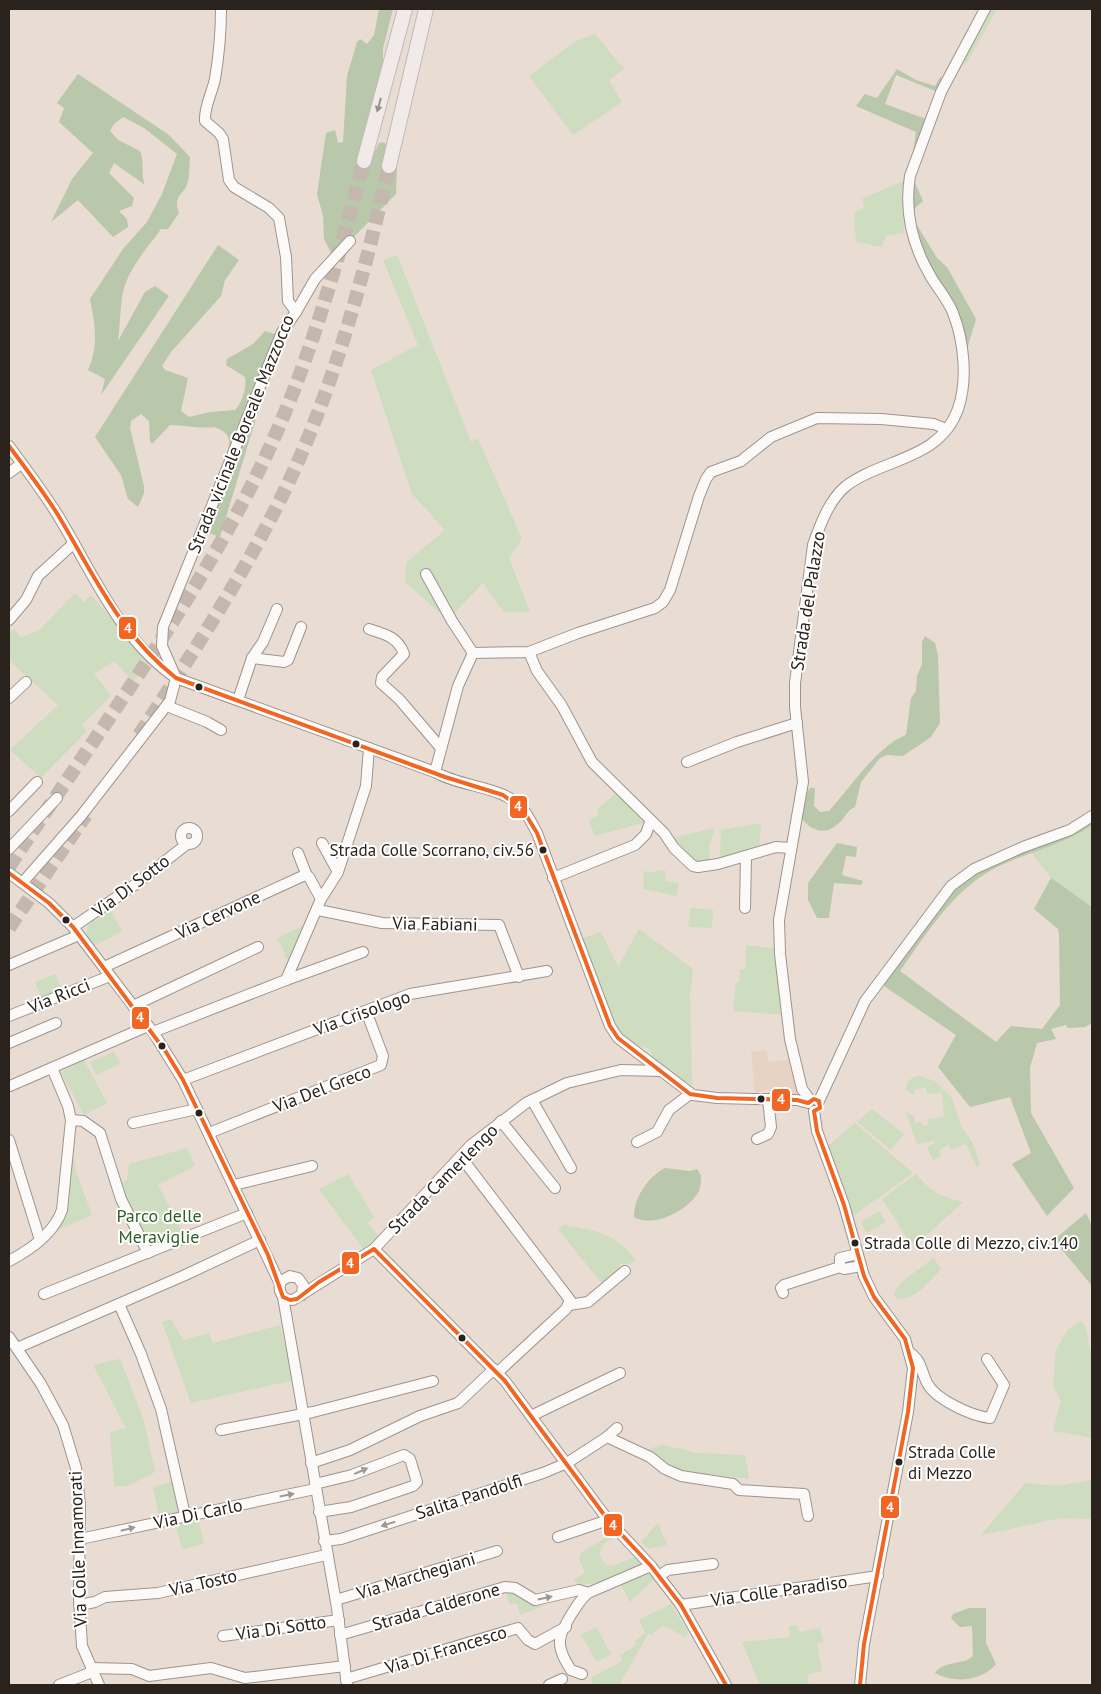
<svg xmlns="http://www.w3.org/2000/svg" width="1101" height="1694" font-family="'PT Sans',sans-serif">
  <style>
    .built { fill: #e8d2c4 }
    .green { fill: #cedcc0 }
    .forest { fill: #b9c7ab }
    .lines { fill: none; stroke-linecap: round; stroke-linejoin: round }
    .highway-tunnel { stroke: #c3b7ae; stroke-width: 14; stroke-dasharray: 14 7; stroke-linecap: butt }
    .minor-casing { stroke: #9e948e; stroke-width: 12 }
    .highway-casing { stroke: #c0bab5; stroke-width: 16 }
    .minor { stroke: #fcfaf8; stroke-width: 10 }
    .highway { stroke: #f2eae9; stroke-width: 14 }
    .bus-1-casing { stroke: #fff; stroke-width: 8 }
    .bus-1 { stroke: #f26522; stroke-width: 4 }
    .oneway { fill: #98908d }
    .oneway2 { fill: #9e9995 }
    .bus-dot { fill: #2a221c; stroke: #fff; stroke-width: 2 }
    .labels { text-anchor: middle; stroke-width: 4; stroke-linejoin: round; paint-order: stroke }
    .bus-label { font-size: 17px; fill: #2a221c; stroke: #fff; text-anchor: start }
    .street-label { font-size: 18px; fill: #2a221c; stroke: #fff }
    .park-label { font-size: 18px; fill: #2f6028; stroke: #fff }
    .line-badge { stroke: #fff; stroke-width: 2 }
    .badge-label { font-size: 14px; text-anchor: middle; font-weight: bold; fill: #fff }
  </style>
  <rect width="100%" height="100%" fill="#e9dcd3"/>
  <polygon class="built" points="766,1050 769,1062 792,1059 799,1089 793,1095 769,1094 769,1089 755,1093 751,1052"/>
  <g class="green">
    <polygon points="988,9 997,9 966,64 960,60"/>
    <polygon points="595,34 624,69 609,80 622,102 573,135 529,76 574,42"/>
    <polygon points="905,180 904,233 886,236 882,247 856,242 854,213 864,207 862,199"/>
    <polygon points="397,255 471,442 478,438 522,539 509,558 530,612 504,612 483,583 448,620 405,582 406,563 445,530 412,494 371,370 418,345 383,260"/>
    <polygon points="75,593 84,602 91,595 150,663 133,681 114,661 94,674 111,695 82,725 87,731 41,778 10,750 58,705 9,660 9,633 14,629 21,637 38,631"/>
    <polygon points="618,792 646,822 595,836 589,821 599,815 597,809"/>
    <polygon points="761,823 759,849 720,860 721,830"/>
    <polygon points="1092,825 1092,907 1051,878 1031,852 1061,842"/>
    <polygon points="715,828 709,847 710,862 693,862 671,838"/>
    <polygon points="656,870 666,871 665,881 679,883 677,896 643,889 644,871 654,873"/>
    <polygon points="109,908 122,931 94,946 87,935 87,927 93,919"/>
    <polygon points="691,908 713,910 712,928 688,927"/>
    <polygon points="307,924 290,962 283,954 285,953 277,938"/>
    <path d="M639,929L693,969L690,995L692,1088L690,1082L685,1083L654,1060L650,1050C642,1045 637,1047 629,1040C605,1019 591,969 579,939L601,932L618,967Z"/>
    <polygon points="746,945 779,949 786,1015 733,1011 736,982 739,982 740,969 745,969"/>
    <polygon points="55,974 63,992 43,1001 35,982"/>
    <polygon points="114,1052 120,1064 96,1075 90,1062"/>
    <polygon points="84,1060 107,1103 84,1115 61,1072"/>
    <path d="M919,1076L935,1081L952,1098L961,1126L972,1142L980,1164L976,1166L966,1144L952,1150L948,1144L939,1151L941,1156L933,1160L927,1147L935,1143L934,1141L918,1144L916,1142L906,1112L915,1117V1123L922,1122V1126L928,1125V1119L944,1117L942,1093L927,1094L926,1087L915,1090L914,1095L906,1090C906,1081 911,1077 919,1076Z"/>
    <polygon points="872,1109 904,1134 891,1150 857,1122"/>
    <polygon points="855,1123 913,1173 853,1216 840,1179 842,1176 837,1174 827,1147"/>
    <polygon points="72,1144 76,1172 92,1215 53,1232 65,1218 69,1206"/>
    <polygon points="187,1148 195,1166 158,1185 185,1237 150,1250 119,1183 127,1180 129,1164"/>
    <polygon points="348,1174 374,1217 367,1223 379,1236 363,1249 319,1189"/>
    <path d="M916,1174C931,1192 941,1197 963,1202L926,1236L911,1244L882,1199Z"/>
    <polygon points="879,1211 886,1222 867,1233 861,1222"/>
    <path d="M564,1225C595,1231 616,1232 635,1260L629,1264H620L617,1275L604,1286L558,1229Z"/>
    <path d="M933,1257L941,1269C931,1280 910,1307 894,1296C894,1283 924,1268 933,1257Z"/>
    <polygon points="171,1319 183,1340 209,1333 213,1343 280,1325 294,1380 191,1403 162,1322"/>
    <polygon points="1081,1321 1085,1326 1092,1359 1092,1438 1053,1431 1061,1401 1053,1386 1056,1350 1068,1329"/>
    <polygon points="120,1359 144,1421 155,1472 128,1486 114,1486 110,1432 126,1428 93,1365"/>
    <polygon points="663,1445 698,1453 745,1455 749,1479 682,1471 668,1464 648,1449"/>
    <polygon points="1092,1480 1092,1519 1061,1518 981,1535 1025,1483 1057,1486"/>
    <polygon points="174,1481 182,1512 159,1517 153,1487"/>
    <polygon points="198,1517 204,1544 182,1549 175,1523"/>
    <polygon points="658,1523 667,1545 649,1549 641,1542"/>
    <path d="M616,1531L618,1534C609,1539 594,1549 602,1560C605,1565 608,1566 613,1566L637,1556L645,1565L601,1584H577L574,1579L585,1573L579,1559L581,1553Z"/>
    <polygon points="649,1574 654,1579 630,1602 620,1584"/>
    <path d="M505,1590C521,1594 528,1607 546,1605L520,1615L517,1603L510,1605Z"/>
    <polygon points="671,1604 688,1632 685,1637 663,1625 651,1635 648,1634 619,1685 593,1685 591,1678 622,1661 620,1655 637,1645 635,1641 645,1633 639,1620"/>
    <polygon points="797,1625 800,1632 820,1628 823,1642 817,1644 822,1671 807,1675 809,1685 760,1685 742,1642 790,1637 789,1626"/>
    <polygon points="596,1627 611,1654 597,1662 581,1635"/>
  </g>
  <g class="forest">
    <polygon points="379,9 393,9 383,48 383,71 363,143 370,162 379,143 383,142 386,144 389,166 397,167 396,194 336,255 332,255 324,239 323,216 317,194 326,133 335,130 338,143 343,142 347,76 357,42 360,39 367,44 374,35"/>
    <polygon points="897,69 916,80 935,86 940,77 944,79 938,92 896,75 885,104 926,119 911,169 916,132 856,106 865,94 877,98"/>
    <path d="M78,74L169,135L190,157C189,165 190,180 186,187C179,198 174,197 179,213L168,229H161C146,250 126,271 122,297C120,312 120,327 118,341L145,292L155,286L169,296L101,395L105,379L88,370C99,345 95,325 90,299L123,249L147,222L162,194L177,154L144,128L123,117L114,124L110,131L118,140L140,151C145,162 140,173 145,185L114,163L109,173L134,198L132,206L119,211L127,219L128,227L113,237L78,200L51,222L72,179L93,153L59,122L64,108L57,103Z"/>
    <polygon points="912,176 923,201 914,209 915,222 937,258 947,267 976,319 964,359 953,313 911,235"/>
    <path d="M218,245L239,260L225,280L221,296L171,352L162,366L165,370L188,378L181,411L189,417L210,412L235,410C242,403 247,387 245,377L226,365L227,359L253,344L265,331L281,336L220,537L197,529C203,512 232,452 229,440C228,433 221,430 215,427C199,429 186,425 170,425L152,444L150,441L149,421L141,414L131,421L130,428L144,486V493L138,507L128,499L121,475L95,437Z"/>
    <path d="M925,636L935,643L938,656L940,723L931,737L903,756L887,755L880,758L861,782L855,807C846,811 846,817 839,823C826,836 812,831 802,819L807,792L810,788H815L814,806L820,812L829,811C850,788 877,746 906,735L911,698L916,691L917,676L922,664V642Z"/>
    <path d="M1092,819V825C1061,847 1021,853 988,872C950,895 925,936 900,971L996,1042L1011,1026L1042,1029L1060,1005L1059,935L1058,929L1034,909L1051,878L1092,907V1023L1085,1027L1068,1028L1066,1025L1051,1029L1056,1039L1037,1043L1030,1068L1031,1113L1074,1188L1047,1216L1012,1164L1031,1153L1010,1097L970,1107L938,1067L956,1035L881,984L946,896L974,873Z"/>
    <polygon points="837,843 857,847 856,857 846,856 842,875 863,881 861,885 834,883 829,918 817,918 808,900 808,883"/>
    <path d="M665,1168L690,1171L697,1169L701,1175C701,1180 701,1186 699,1191C689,1210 653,1229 634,1217C634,1197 648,1177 665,1168Z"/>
    <polygon points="1086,1213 1092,1226 1092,1286 1054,1240"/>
    <path d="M969,1608H986V1643L996,1664C982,1681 954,1684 935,1673C944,1660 962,1666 973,1656L972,1626L960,1627L951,1618L953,1614Z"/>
  </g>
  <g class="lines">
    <g class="highway-tunnel">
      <path d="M139,735C187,662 234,590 274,512C330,403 362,285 389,166"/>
      <path d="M9,867C89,744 178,626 246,496C302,390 334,276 364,161"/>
      <polyline points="9,928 86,815"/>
    </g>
    <defs>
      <g id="minor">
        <polyline points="296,312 315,279 350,241"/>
        <path d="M9,446C25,468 42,490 57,514C92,571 119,639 176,678L435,772C460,787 502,786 521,807C528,814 532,824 537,833L610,1026L618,1038L693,1095L717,1098L797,1100L808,1103"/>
        <polyline points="9,473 21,464"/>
        <polyline points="426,574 452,621 473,653 529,652 578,633 655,608 663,602 670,590 699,496 706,479 711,472 741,461 771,437 817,418 881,419 934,424 946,429"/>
        <polyline points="9,620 26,600 38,576 74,543"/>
        <path d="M369,629C385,634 398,637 404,654L382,677L381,683L399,699L440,747"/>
        <polyline points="529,652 537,671 562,706 592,762 664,833 674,848 693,866 698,867 718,864 776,847 790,848"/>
        <polyline points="252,658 284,662 288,660 301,627"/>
        <polyline points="9,698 26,682"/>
        <polyline points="238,700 252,658 263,642 277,609"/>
        <polyline points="167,706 207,722 221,730"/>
        <polyline points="687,762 737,742 797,723"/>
        <polyline points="435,772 458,686 473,653"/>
        <polyline points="9,811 37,782"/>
        <circle cx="189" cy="836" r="8"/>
        <polyline points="322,843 338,872"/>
        <polyline points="9,849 57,798"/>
        <polyline points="298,853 307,876"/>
        <polyline points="9,873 49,903 73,927 153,1032 183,1080 280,1284"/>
        <polyline points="553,878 635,845 646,834 650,822"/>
        <path d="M23,882L81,816L170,701L176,678L162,646L163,627L282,332L296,312L288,301L286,257L279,218L269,208L234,187L229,180L223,139L219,133L205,121C204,107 212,93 215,79C219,55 221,32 221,9"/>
        <polyline points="745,908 746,856"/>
        <polyline points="318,910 382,923 499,925 519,977"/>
        <polyline points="73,927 136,884 187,844"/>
        <polyline points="9,965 79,935"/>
        <polyline points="104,967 305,875 309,877 321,899"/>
        <polyline points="286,980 363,952"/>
        <polyline points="133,1006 258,947"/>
        <polyline points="9,1016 110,976"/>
        <polyline points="153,1032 286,980 321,899 338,872 366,786 369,748"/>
        <polyline points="9,1043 56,1023"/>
        <polyline points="183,1080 410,994 547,971"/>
        <polyline points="10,1086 148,1026"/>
        <polyline points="532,1100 571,1168"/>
        <path d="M810,1100L802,1089L790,1039L780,954L779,920L803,782L795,707V683L813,545C820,525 829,500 846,486C883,458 940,460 958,409C968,380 964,341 953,313C948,300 938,289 931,277C912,245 904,213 910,176L941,92L985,9"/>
        <polyline points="819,1101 865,1001 951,886 974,869 1023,847 1070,830 1092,816"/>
        <polyline points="814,1111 817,1131 844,1205 864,1276 874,1297 905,1339 913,1368 908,1412 864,1644 860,1685"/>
        <polyline points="71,1120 83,1121 100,1133 121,1199 148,1253"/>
        <polyline points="501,1121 555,1188"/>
        <polyline points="133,1123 197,1109"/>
        <polyline points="209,1133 381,1065 383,1056 366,1011"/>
        <polyline points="757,1139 768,1134 771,1127 768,1099"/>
        <polyline points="9,1140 40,1240"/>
        <polyline points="637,1142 657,1132 669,1110 690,1094"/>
        <polyline points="461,1157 570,1300 566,1309 497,1373"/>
        <polyline points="234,1185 312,1166"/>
        <polyline points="374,1249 505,1381 608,1520 651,1566 681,1605 726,1685"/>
        <polyline points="858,1254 840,1258 840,1267 844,1269 861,1266"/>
        <path d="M9,1261C30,1250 54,1233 62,1210L71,1120L68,1106L52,1068"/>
        <polyline points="783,1293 781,1288 784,1285 840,1267"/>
        <polyline points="44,1294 247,1213"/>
        <path d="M302,1295L303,1285L298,1278L290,1276L281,1281C277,1291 282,1300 293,1300L374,1249L471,1145L526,1103L567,1083L621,1070L661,1071"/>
        <polyline points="283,1297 337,1608 347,1685"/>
        <polyline points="119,1304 141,1354 161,1409 185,1515"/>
        <polyline points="569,1305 588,1302 625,1271"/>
        <polyline points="9,1337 41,1384 63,1425 76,1468 80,1504 79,1598 82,1646 99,1685"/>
        <polyline points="17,1348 183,1276 260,1240"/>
        <path d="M910,1353C922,1361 921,1371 927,1383C936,1400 972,1416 990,1418L1004,1385L987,1359"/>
        <polyline points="531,1416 620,1373"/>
        <polyline points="221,1430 313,1412 433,1381"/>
        <polyline points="607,1437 617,1428"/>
        <polyline points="311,1463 350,1450 420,1416 458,1403 494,1369"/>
        <polyline points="315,1484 352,1475 404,1455 410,1459 417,1482 413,1486 351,1507 319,1512"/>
        <polyline points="558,1537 608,1520"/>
        <polyline points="80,1539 315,1489"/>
        <polyline points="324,1541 341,1539 543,1473 567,1463 607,1437 650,1457 665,1469 681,1476 733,1484 739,1490 804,1494 808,1516"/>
        <polyline points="659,1576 668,1570 713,1564"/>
        <polyline points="336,1600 497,1551"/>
        <polyline points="79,1605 95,1602 105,1597 158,1593 326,1555"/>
        <polyline points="681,1605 878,1576"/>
        <polyline points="340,1635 505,1587 515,1588 535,1600 579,1590 588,1593"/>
        <polyline points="223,1636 339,1620"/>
        <polyline points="91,1668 132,1669 149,1676 211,1668 245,1678 345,1666"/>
        <path d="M582,1674L571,1670C566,1662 559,1651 560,1640C561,1629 579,1600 588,1593L651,1566"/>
        <polyline points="346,1679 518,1628 528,1640 535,1644 566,1627"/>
        <polyline points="59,1685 92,1672"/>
        <polyline points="549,1685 562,1679"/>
      </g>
      <g id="highway">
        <polyline points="364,161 405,9"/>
        <polyline points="389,166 426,9"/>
      </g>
    </defs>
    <use href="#minor" class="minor-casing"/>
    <use href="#highway" class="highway-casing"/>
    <use href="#minor" class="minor"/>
    <use href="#highway" class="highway"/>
    <defs>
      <g id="bus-1">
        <path d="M9,446C26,469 43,491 58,515C94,575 119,633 176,678L445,777L503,795L523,810L537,833L610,1026L618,1038L690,1094L717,1098L797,1100L808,1103L814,1099L819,1101L820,1108L814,1111L817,1131L844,1205L864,1276L874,1297L905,1339L913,1368L908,1412L864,1644L860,1685"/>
        <polyline points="9,873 49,903 73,927 166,1052 183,1080 268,1255 283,1297 290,1300 297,1299 319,1282 374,1249 505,1381 608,1520 651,1566 681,1605 726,1685"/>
      </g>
    </defs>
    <use href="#bus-1" class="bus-1-casing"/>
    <use href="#bus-1" class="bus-1"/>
  </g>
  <defs><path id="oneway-solid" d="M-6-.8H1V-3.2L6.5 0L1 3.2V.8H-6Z" transform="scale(1.25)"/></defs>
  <use class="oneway" href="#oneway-solid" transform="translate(379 105) rotate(105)"/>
  <g class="oneway2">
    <use href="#oneway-solid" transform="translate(361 1471) rotate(-24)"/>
    <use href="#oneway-solid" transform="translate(287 1495) rotate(-11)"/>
    <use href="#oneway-solid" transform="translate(388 1524) rotate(162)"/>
    <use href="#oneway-solid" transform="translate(128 1529) rotate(-14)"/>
    <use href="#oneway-solid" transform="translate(545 1598) rotate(-12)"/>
  </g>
  <g class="bus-dot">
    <circle cx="199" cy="687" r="4.5"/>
    <circle cx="356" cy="744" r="4.5"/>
    <circle cx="543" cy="850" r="4.5"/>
    <circle cx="66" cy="920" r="4.5"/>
    <circle cx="162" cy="1046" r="4.5"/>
    <circle cx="761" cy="1099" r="4.5"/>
    <circle cx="199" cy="1113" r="4.5"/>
    <circle cx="855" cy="1243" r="4.5"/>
    <circle cx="462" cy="1338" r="4.5"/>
    <circle cx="899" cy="1462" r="4.5"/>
  </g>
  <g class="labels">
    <g class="bus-label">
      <text x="534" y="856" text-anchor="end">Strada Colle Scorrano, civ.56</text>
      <text x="864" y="1249">Strada Colle di Mezzo, civ.140</text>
      <text x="908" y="1458">Strada Colle<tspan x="908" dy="21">di Mezzo</tspan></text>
    </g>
    <g class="street-label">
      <text transform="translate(241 434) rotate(-68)" y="6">Strada vicinale Boreale Mazzocco</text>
      <text transform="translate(808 601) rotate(-81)" y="6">Strada del Palazzo</text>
      <text transform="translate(131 886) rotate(-37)" y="6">Via Di Sotto</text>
      <text transform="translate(218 915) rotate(-25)" y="6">Via Cervone</text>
      <text transform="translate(435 924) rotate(1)" y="6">Via Fabiani</text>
      <text transform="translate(59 996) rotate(-22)" y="6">Via Ricci</text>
      <text transform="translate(362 1013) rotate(-20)" y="6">Via Crisologo</text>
      <text transform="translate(322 1089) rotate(-21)" y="6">Via Del Greco</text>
      <text transform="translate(443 1179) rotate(-45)" y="6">Strada Camerlengo</text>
      <text transform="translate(469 1497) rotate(-18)" y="6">Salita Pandolfi</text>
      <text transform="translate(198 1514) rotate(-12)" y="6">Via Di Carlo</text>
      <text transform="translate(78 1549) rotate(-92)" y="6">Via Colle Innamorati</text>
      <text transform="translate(416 1576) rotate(-17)" y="6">Via Marchegiani</text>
      <text transform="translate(203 1583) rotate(-13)" y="6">Via Tosto</text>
      <text transform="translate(779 1591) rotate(-8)" y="6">Via Colle Paradiso</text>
      <text transform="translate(436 1607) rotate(-16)" y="6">Strada Calderone</text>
      <text transform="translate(281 1628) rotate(-8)" y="6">Via Di Sotto</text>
      <text transform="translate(446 1650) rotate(-17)" y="6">Via Di Francesco</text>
    </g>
    <g class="park-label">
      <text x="159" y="1222">Parco delle<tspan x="159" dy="21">Meraviglie</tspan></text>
    </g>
  </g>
  <g class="line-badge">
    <rect x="118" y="616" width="19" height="24" rx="5" fill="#f26522"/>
    <rect x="509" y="795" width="19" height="24" rx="5" fill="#f26522"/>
    <rect x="131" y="1006" width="19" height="24" rx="5" fill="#f26522"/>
    <rect x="771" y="1088" width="20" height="24" rx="5" fill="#f26522"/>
    <rect x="341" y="1251" width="19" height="24" rx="5" fill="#f26522"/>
    <rect x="880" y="1495" width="20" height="24" rx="5" fill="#f26522"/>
    <rect x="603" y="1513" width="20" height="24" rx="5" fill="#f26522"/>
  </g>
  <g class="badge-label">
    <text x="128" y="633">4</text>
    <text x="518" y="811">4</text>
    <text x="140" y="1022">4</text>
    <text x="781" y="1104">4</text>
    <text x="350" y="1268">4</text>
    <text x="890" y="1512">4</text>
    <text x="613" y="1530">4</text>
  </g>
  <rect width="1101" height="1694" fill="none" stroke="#2a221c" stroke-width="20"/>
</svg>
